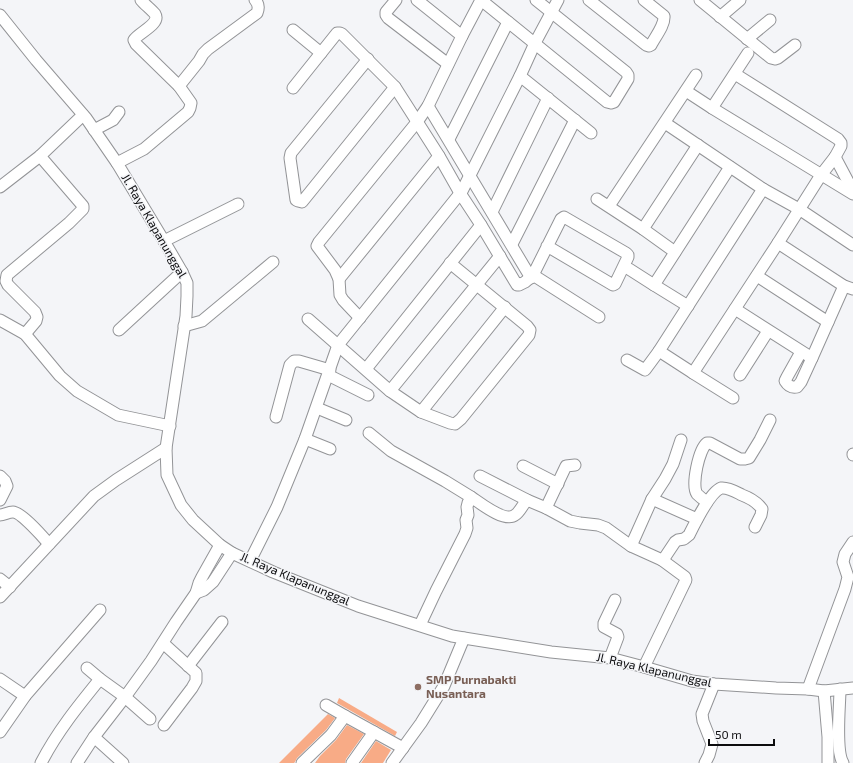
<svg xmlns="http://www.w3.org/2000/svg" width="853" height="763" font-family="'Exo 2',sans-serif">
  <style>
    .building { fill: #f8ab86 }
    .lines { fill: none; stroke-linecap: round; stroke-linejoin: round }
    .minor-casing { stroke: #939497; stroke-width: 13 }
    .minor { stroke: #fff; stroke-width: 11 }
    .education-dot { fill: #8d6e63; stroke: #f4f5f8; stroke-width: 1.5 }
    .labels { text-anchor: middle; stroke-width: 3; stroke-linejoin: round; paint-order: stroke }
    .street-label { font-size: 12px; fill: #0c0c0e; stroke: #f4f5f8 }
    .education-label { font-size: 12px; font-weight: bold; fill: #785e54; stroke: #f4f5f8; text-anchor: start }
  </style>
  <rect width="100%" height="100%" fill="#f4f5f8"/>
  <g class="building">
    <polygon points="339,698 397,732 395,736 337,703"/>
    <polygon points="328,714 335,718 326,730 297,758 295,762 294,763 279,763"/>
    <polygon points="347,725 364,734 346,759 345,763 315,763 320,756 336,740"/>
    <polygon points="376,741 391,750 383,763 361,763"/>
  </g>
  <g class="lines">
    <defs>
      <g id="minor">
        <path d="M141,0C145,5 151,9 155,14C161,24 138,33 134,40L136,44L179,86"/>
        <polyline points="396,0 386,12 386,15 388,18 448,64"/>
        <polyline points="417,0 462,36"/>
        <polyline points="481,0 607,102 611,103 614,102 628,79 628,75 626,72 536,0"/>
        <path d="M589,0L646,45L649,46L651,45C655,37 665,25 664,16L644,0"/>
        <polyline points="700,0 771,58 775,59 778,58 795,45"/>
        <polyline points="0,15 36,60 86,118 117,163 164,241 182,272 187,283 187,296 186,316 166,448 167,475 181,505 193,520 220,545 232,553 273,572 358,606 452,636 464,638 551,652 610,658 644,667 692,681 714,684 776,688 808,689 824,691 853,688"/>
        <polyline points="720,17 740,0"/>
        <polyline points="293,30 321,53"/>
        <polyline points="747,39 770,20"/>
        <polyline points="368,59 291,153 290,158 296,200 298,201 302,202 395,87"/>
        <polyline points="735,74 838,139 841,143 841,146 835,157"/>
        <polyline points="520,76 591,133"/>
        <polyline points="293,88 337,33 340,33 342,34 395,87 439,156 460,193 481,225 517,285 519,285 525,282 533,275 561,219 564,217 626,253 628,255 628,257 615,284 613,285 547,246"/>
        <polyline points="686,91 712,108 853,194"/>
        <polyline points="428,106 531,278"/>
        <polyline points="712,108 748,53"/>
        <polyline points="665,123 763,189 799,209 853,245"/>
        <polyline points="94,130 113,120 119,112"/>
        <polyline points="449,139 508,22"/>
        <path d="M117,163L144,149L188,112L190,108L191,103L179,86L199,61L203,54L208,49L257,13C259,8 259,4 255,0"/>
        <polyline points="0,187 40,156 83,115"/>
        <polyline points="763,189 659,351 693,373 778,243"/>
        <polyline points="853,191 835,157 821,175 778,243 844,286 853,289"/>
        <polyline points="597,199 643,229 675,252"/>
        <polyline points="609,206 696,75"/>
        <polyline points="492,212 548,98"/>
        <polyline points="643,229 698,145"/>
        <polyline points="164,241 238,204"/>
        <polyline points="512,244 575,120"/>
        <polyline points="629,269 654,285"/>
        <polyline points="533,275 599,317"/>
        <polyline points="757,276 828,322"/>
        <polyline points="339,279 439,156"/>
        <polyline points="688,306 654,285 730,167"/>
        <polyline points="735,309 812,358 844,286"/>
        <polyline points="360,318 343,300 340,295 339,279 335,270 317,246 319,242 417,122 428,106 462,36 481,0"/>
        <polyline points="308,319 390,391 421,412 450,423 455,424 461,419 529,335 530,330 527,326 450,263"/>
        <polyline points="0,320 25,334 60,376 77,391 118,415 170,426"/>
        <polyline points="184,326 202,321 273,262"/>
        <polyline points="119,330 182,272"/>
        <polyline points="25,334 36,321 37,317 35,312 8,285 6,281 7,275 69,223 83,209 83,206 40,156"/>
        <path d="M801,352L787,377L785,381C788,386 792,388 797,387L801,382L812,358"/>
        <polyline points="627,360 645,370 659,351"/>
        <polyline points="366,369 481,225"/>
        <polyline points="693,373 733,398"/>
        <polyline points="328,375 368,395"/>
        <polyline points="740,375 768,331"/>
        <polyline points="390,391 500,256"/>
        <polyline points="317,408 346,420"/>
        <polyline points="421,412 505,307"/>
        <polyline points="276,417 290,365 294,361 299,361 330,370"/>
        <polyline points="369,433 391,451 445,481 471,497"/>
        <polyline points="305,439 330,449"/>
        <polyline points="853,454 853,455"/>
        <polyline points="523,466 558,484"/>
        <polyline points="0,476 5,481 7,486 0,500"/>
        <path d="M480,476L527,500L546,508L570,521L580,523L598,525L606,528L631,546L662,560L665,557L675,542L678,540L684,539L689,535C694,525 710,492 721,488C728,487 736,492 742,495C750,498 757,502 762,509L761,515L755,527"/>
        <polyline points="652,499 697,519"/>
        <path d="M707,502C704,500 700,497 697,494C691,485 699,449 707,443H710L740,459H745L749,458L760,440L770,420"/>
        <polyline points="546,508 566,466 575,465"/>
        <path d="M0,515C4,515 8,512 13,512C21,512 43,537 49,544"/>
        <polyline points="631,546 652,499 665,479 673,464 681,440"/>
        <polyline points="250,561 277,507 305,439 338,345 462,191 520,76 535,43 558,0"/>
        <polyline points="0,579 10,587"/>
        <polyline points="196,593 204,590 213,582 232,553"/>
        <polyline points="0,597 94,496 116,480 166,448"/>
        <path d="M420,625L436,591L465,534L467,528L466,520L468,515L467,507L468,503L471,497C480,503 505,523 515,515C520,512 523,504 527,500"/>
        <polyline points="163,643 196,673 196,681 192,688 164,725"/>
        <polyline points="610,658 618,637 617,634 604,627 604,623 615,600"/>
        <polyline points="188,666 222,622"/>
        <polyline points="644,667 686,580 685,577 662,560"/>
        <polyline points="87,668 100,679 125,697 150,719"/>
        <polyline points="0,679 25,696"/>
        <polyline points="808,689 845,589 848,577 843,562 845,554 853,542"/>
        <path d="M840,689C840,706 835,750 843,763"/>
        <polyline points="824,691 828,737 828,763"/>
        <polyline points="326,705 345,716 403,748"/>
        <polyline points="0,732 25,696 100,610"/>
        <polyline points="94,737 123,763"/>
        <path d="M41,763C57,732 78,706 100,679"/>
        <polyline points="77,763 94,737 125,697 151,661 176,622 196,593 199,583 202,577 220,545"/>
        <polyline points="302,763 331,735 345,716"/>
        <polyline points="352,763 374,732"/>
        <polyline points="392,763 421,723 444,686 464,638"/>
        <polyline points="705,763 709,755 712,744 703,721 702,714 714,684"/>
      </g>
    </defs>
    <use href="#minor" class="minor-casing"/>
    <use href="#minor" class="minor"/>
  </g>
  <circle class="education-dot" cx="418" cy="687" r="4"/>
  <g class="labels">
    <g class="street-label">
      <text transform="translate(154 226) rotate(60)" y="4">Jl. Raya Klapanunggal</text>
      <text transform="translate(295 579) rotate(23)" y="4">Jl. Raya Klapanunggal</text>
      <text transform="translate(654 670) rotate(13)" y="4">Jl. Raya Klapanunggal</text>
    </g>
    <g class="education-label">
      <text x="426" y="684">SMP Purnabakti<tspan x="426" dy="14">Nusantara</tspan></text>
    </g>
  </g>
  <path d="M709 739v6h65v-6" fill="none" stroke="#0c0c0e" stroke-width="2"/>
  <text x="715" y="739" font-size="12" fill="#0c0c0e" stroke="#f4f5f8" stroke-width="3" paint-order="stroke">50 m</text>
</svg>
